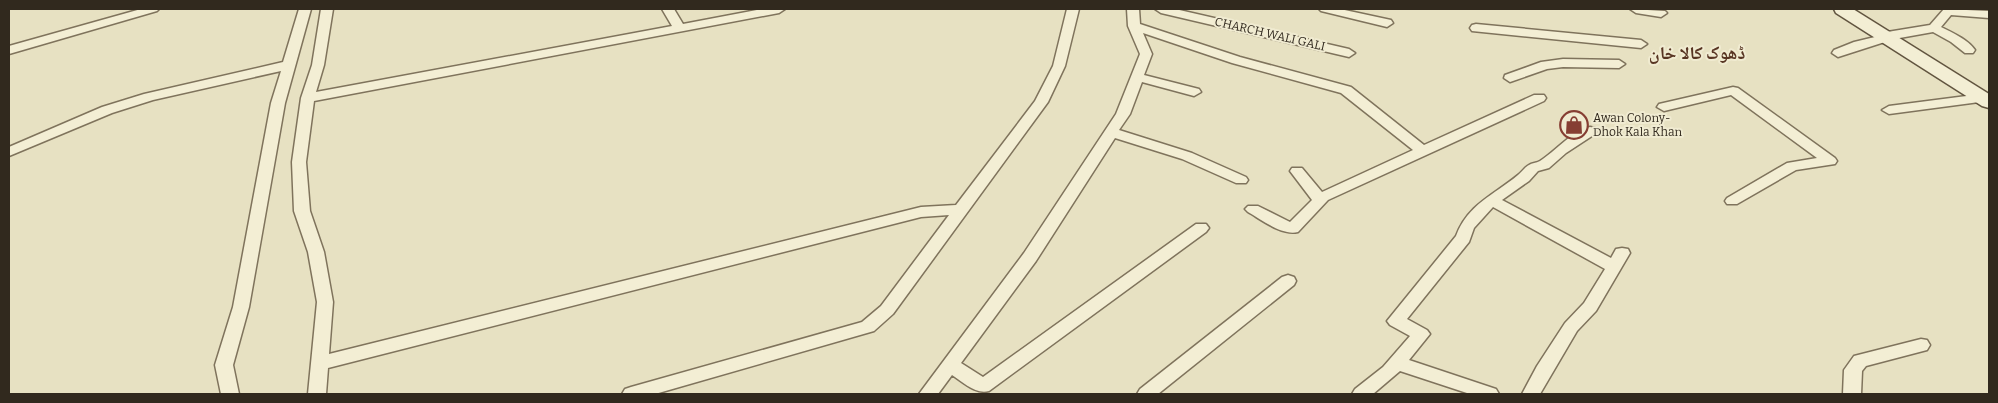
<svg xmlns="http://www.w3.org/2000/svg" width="1998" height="403" font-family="Bitter,'Noto Naskh Arabic',serif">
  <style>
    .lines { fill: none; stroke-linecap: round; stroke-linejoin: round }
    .street-casing { stroke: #7f735c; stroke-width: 3 }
    .secondary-casing { stroke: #61543f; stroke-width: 3 }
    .street { fill: #f3eed4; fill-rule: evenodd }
    .secondary { fill: #f3eed4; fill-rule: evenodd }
    .labels { text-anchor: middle; stroke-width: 4; stroke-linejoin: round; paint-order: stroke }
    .street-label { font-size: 12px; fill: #31291e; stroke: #f0ebd1 }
    .poi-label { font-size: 12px; fill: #31291e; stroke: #f0ebd1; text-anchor: start }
    .district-label { font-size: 18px; font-weight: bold; fill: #583523; stroke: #f0ebd1 }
  </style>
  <rect width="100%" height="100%" fill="#e7e1c2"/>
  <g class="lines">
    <defs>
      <g id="street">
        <polygon points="141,9 159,9 157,11 9,54 9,46"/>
        <polygon points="299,9 311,9 285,103 249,307 233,365 239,394 221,394 215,365 233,307 271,103 281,71 153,100 112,113 9,156 9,147 102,107 144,94 283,62"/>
        <polygon points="321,9 333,9 324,65 316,92 672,26 662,9 674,9 683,24 762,9 785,9 779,13 314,101 306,162 310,211 324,252 333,302 329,354 921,207 956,205 1035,101 1053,66 1067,9 1079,9 1065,66 1048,102 893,314 874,331 655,394 622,394 625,389 631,387 862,322 881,306 949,215 921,217 328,368 326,394 308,394 317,302 308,252 294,211 292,162 301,98 312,65"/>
        <path d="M1127,9H1139L1140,24L1240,57L1351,87L1424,145L1534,95H1544L1546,98L1544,101L1328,200L1298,232C1282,236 1262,220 1248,212L1245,209L1248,206H1258L1290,222L1312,200L1290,171L1292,168H1302L1322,192L1413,150L1341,93L1232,63L1143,33L1152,54L1144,75L1199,89L1201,92L1194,96L1142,82L1130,114L1119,130L1192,153L1246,177L1248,180L1246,183H1236L1182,159L1115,138L1036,261L961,363L983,377L1196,224H1206L1209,228L1206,232L989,391C976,395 963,382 952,375L938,394H919L1024,253L1116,114L1140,54L1128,26Z"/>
        <polygon points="1155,9 1175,9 1349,49 1355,53 1349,57 1161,13"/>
        <polygon points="1319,9 1340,9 1391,20 1393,23 1387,27 1321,11"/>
        <polygon points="1630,9 1665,11 1667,13 1661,17 1636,13"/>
        <path d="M1944,9L1989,11V18L1951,15L1941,27C1953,33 1967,39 1975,50L1973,53H1965L1951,42L1933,32L1894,39L1838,57L1832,53L1834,50L1854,42L1879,36L1881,33L1930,25Z"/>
        <polygon points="1476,24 1641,40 1647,44 1641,48 1472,31 1470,28 1472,25"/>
        <polygon points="1563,59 1619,60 1625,64 1619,68 1563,67 1547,69 1510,82 1504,78 1505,75 1541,62"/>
        <polygon points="1733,87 1738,88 1835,158 1837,161 1835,164 1796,170 1737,204 1727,204 1725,201 1727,198 1787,163 1817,158 1731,95 1664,111 1657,107 1659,104"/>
        <polygon points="1982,94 1989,98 1987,101 1889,114 1882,110 1889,106"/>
        <path d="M1590,127L1595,128L1597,131L1595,134L1566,153L1549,168L1538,171L1529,181L1502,200L1611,258L1616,249L1622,248L1628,249L1630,253L1596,311L1577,331L1540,394H1522L1537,366L1565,323L1584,303L1605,269L1493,207L1474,228L1469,242L1407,319L1427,330L1430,334L1409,360L1496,389L1499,394H1470L1400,371L1373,394H1352L1355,389L1383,367L1410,336L1390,325L1387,321L1456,236C1468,204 1494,195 1518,175C1522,172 1525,167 1529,165C1532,163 1536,163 1540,161C1556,151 1570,132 1590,127Z"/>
        <polygon points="1288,275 1294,277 1296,281 1294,285 1158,394 1137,394 1140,389 1282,277"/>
        <polygon points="1921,339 1927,340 1930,345 1927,350 1866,366 1862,371 1861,394 1843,394 1844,370 1854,356"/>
      </g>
      <polygon id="secondary" points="1834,9 1853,9 1989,94 1989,108 1982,106 1836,13"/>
    </defs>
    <use href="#street" class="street-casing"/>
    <use href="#secondary" class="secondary-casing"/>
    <use href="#street" class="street"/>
    <use href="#secondary" class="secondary"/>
  </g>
  <defs>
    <symbol id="shop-ring" viewBox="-11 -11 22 22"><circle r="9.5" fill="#f0ebd1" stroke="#863e33" stroke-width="1.5"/><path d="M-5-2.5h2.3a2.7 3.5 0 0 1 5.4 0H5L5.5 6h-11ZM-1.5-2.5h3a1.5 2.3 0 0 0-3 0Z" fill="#863e33"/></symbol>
  </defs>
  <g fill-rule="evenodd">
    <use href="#shop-ring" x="1558" y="109" width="32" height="32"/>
  </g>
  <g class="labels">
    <g class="street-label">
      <text transform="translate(1270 34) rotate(13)" y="4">CHARCH WALI GALI</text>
    </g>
    <g class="poi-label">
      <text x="1593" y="122">Awan Colony-<tspan x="1593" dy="14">Dhok Kala Khan</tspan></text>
    </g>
    <g class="district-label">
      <text x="1697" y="59">ڈھوک کالا خان</text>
    </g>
  </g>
  <rect width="1998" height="403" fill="none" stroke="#31291e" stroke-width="20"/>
</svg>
